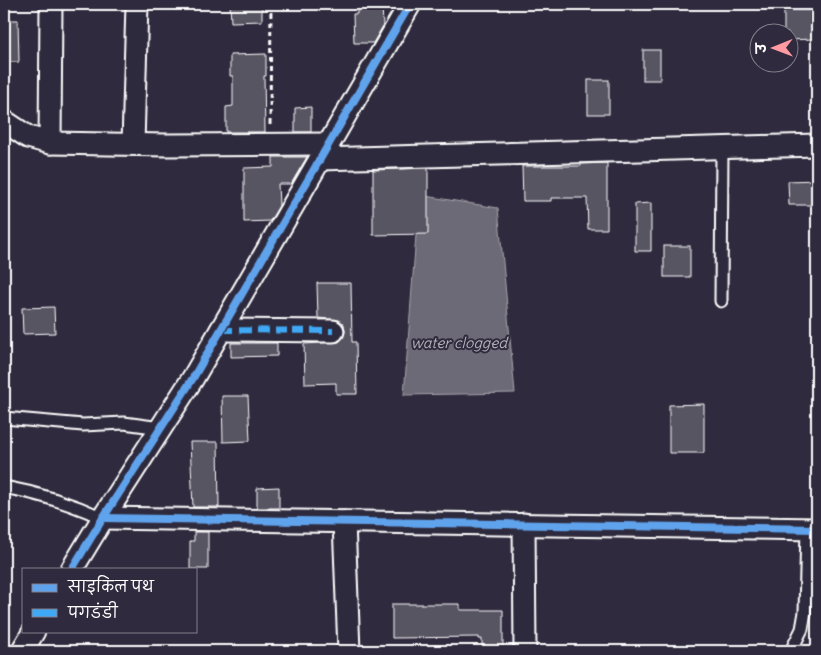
<svg xmlns="http://www.w3.org/2000/svg" width="821" height="655" font-family="Delius,'Playpen Sans Deva',sans-serif">
  <style>
    .water { fill: #6d6a77; stroke: #a7a6ad }
    .building { fill: #595564; stroke: #fff }
    .lines { fill: none; stroke-linecap: round; stroke-linejoin: round }
    .service-casing { stroke: #fff; stroke-width: 15 }
    .minor-casing { stroke: #fff; stroke-width: 25 }
    .path { stroke: #fff; stroke-width: 3; stroke-dasharray: 5 4; stroke-linecap: butt }
    .service { stroke: #2f2a3d; stroke-width: 11 }
    .minor { stroke: #2f2a3d; stroke-width: 21 }
    .quiet { stroke: #3fa9f5; stroke-width: 6; stroke-dasharray: 12 6; stroke-linecap: butt }
    .cycleway-casing { stroke: #2f2a3d; stroke-width: 11 }
    .cycleway { stroke: #60a3ed; stroke-width: 8 }
    .labels { text-anchor: middle; stroke-width: 4; stroke-linejoin: round; paint-order: stroke }
    .water-label { font-size: 15px; font-style: italic; fill: #b6b4bb; stroke: #2f2a3d }
  </style>
  <rect width="100%" height="100%" fill="#2f2a3d"/>
  <filter id="ink" filterUnits="userSpaceOnUse"><feTurbulence type="fractalNoise" baseFrequency=".02" numOctaves="2"/><feDisplacementMap in="SourceGraphic" scale="10" xChannelSelector="R" yChannelSelector="G"/><feConvolveMatrix kernelMatrix="1 2 1 2 8 2 1 2 1" color-interpolation-filters="sRGB"/></filter>
  <g filter="url(#ink)">
    <polygon class="water" points="419,195 498,208 515,393 404,395"/>
    <g class="building">
      <polygon points="230,4 262,4 262,21 231,22"/>
      <polygon points="357,4 382,4 383,26 373,43 354,43 353,14 357,14"/>
      <polygon points="784,10 812,10 813,39 788,40 788,32 784,32"/>
      <polygon points="4,20 18,20 19,62 4,62"/>
      <rect x="643" y="50" width="17" height="30"/>
      <polygon points="266,54 266,76 264,76 265,132 226,132 226,107 233,106 233,76 230,76 230,55"/>
      <rect x="588" y="80" width="21" height="34"/>
      <polygon points="311,107 311,132 295,132 295,108"/>
      <polygon points="273,157 307,157 291,184 278,184 279,206 270,221 244,222 244,168 273,167"/>
      <polygon points="607,163 607,229 588,229 587,198 551,198 551,201 523,201 522,166 581,166 581,164"/>
      <polygon points="428,168 428,234 373,235 373,170"/>
      <polygon points="817,180 817,205 789,205 788,181"/>
      <polygon points="651,203 651,251 635,251 635,204"/>
      <rect x="664" y="246" width="26" height="31"/>
      <polygon points="317,283 351,283 352,342 356,342 357,394 336,394 336,383 305,384 304,344 339,342 343,338 345,332 344,324 339,320 318,318"/>
      <polygon points="54,307 55,333 23,334 22,308"/>
      <polygon points="231,343 277,343 277,356 231,357"/>
      <polygon points="222,396 248,396 250,441 223,442"/>
      <polygon points="704,404 704,453 669,453 669,405"/>
      <polygon points="190,442 218,442 219,507 193,507"/>
      <polygon points="279,487 279,508 257,508 257,488"/>
      <polygon points="194,532 208,532 208,569 190,569 190,541 194,541"/>
      <polygon points="392,604 460,604 460,610 503,610 503,651 482,651 482,639 479,639 479,637 392,638"/>
    </g>
    <g class="lines">
      <defs>
        <g id="service">
          <polyline points="721,301 722,148"/>
          <polyline points="4,418 83,425 124,423 161,428"/>
          <path d="M4,487C37,493 72,504 103,518"/>
          <polyline points="791,651 802,629 805,612 807,529"/>
        </g>
        <g id="minor">
          <polyline points="4,121 28,137 50,143 167,145 329,144"/>
          <polyline points="50,143 51,4"/>
          <polyline points="133,144 137,4"/>
          <polyline points="320,159 817,145"/>
          <polyline points="221,330 333,331"/>
          <polyline points="103,518 817,529"/>
          <polyline points="344,522 349,651"/>
          <polyline points="524,524 525,651"/>
          <polyline points="72,569 103,518 193,378 410,4"/>
          <polyline points="22,651 34,631"/>
        </g>
      </defs>
      <use href="#service" class="service-casing"/>
      <use href="#minor" class="minor-casing"/>
      <polyline class="path" points="270,125 271,4"/>
      <use href="#service" class="service"/>
      <use href="#minor" class="minor"/>
      <polyline class="quiet" points="221,330 333,331"/>
      <defs>
        <g id="cycleway">
          <polyline points="103,518 817,529"/>
          <polyline points="72,569 103,518 193,378 410,4"/>
        </g>
      </defs>
      <use href="#cycleway" class="cycleway-casing"/>
      <use href="#cycleway" class="cycleway"/>
    </g>
  </g>
  <g class="labels">
    <g class="water-label">
      <text x="459" y="348">water clogged</text>
    </g>
  </g>
  <rect width="821" height="655" fill="none" stroke="#2f2a3d" stroke-width="20"/>
  <rect x="10" y="10" width="801" height="635" fill="none" stroke="#fff" stroke-width="2" filter="url(#ink)"/>
  <rect x="22" y="568" width="175" height="65" fill="#2f2a3d" stroke="#827f8b"/>
  <rect x="32" y="584" width="25" height="8" fill="#60a3ed" stroke="#827f8b"/>
  <text x="68" y="592" font-size="15" fill="#ffffff">साइकिल पथ</text>
  <rect x="32" y="609" width="25" height="8" fill="#3fa9f5" stroke="#827f8b"/>
  <text x="68" y="618" font-size="15" fill="#ffffff">पगडंडी</text>
  <g transform="translate(774 48) rotate(269)"><circle r="24" fill="#2f2a3d" stroke="#827f8b"/>
  <path d="M0-4L9 19L0 12L-9 19Z" fill="#ff9aa2"/>
  <text y="-8" font-size="14" font-weight="bold" text-anchor="middle" fill="#ffffff">उ</text>
  </g>
</svg>
